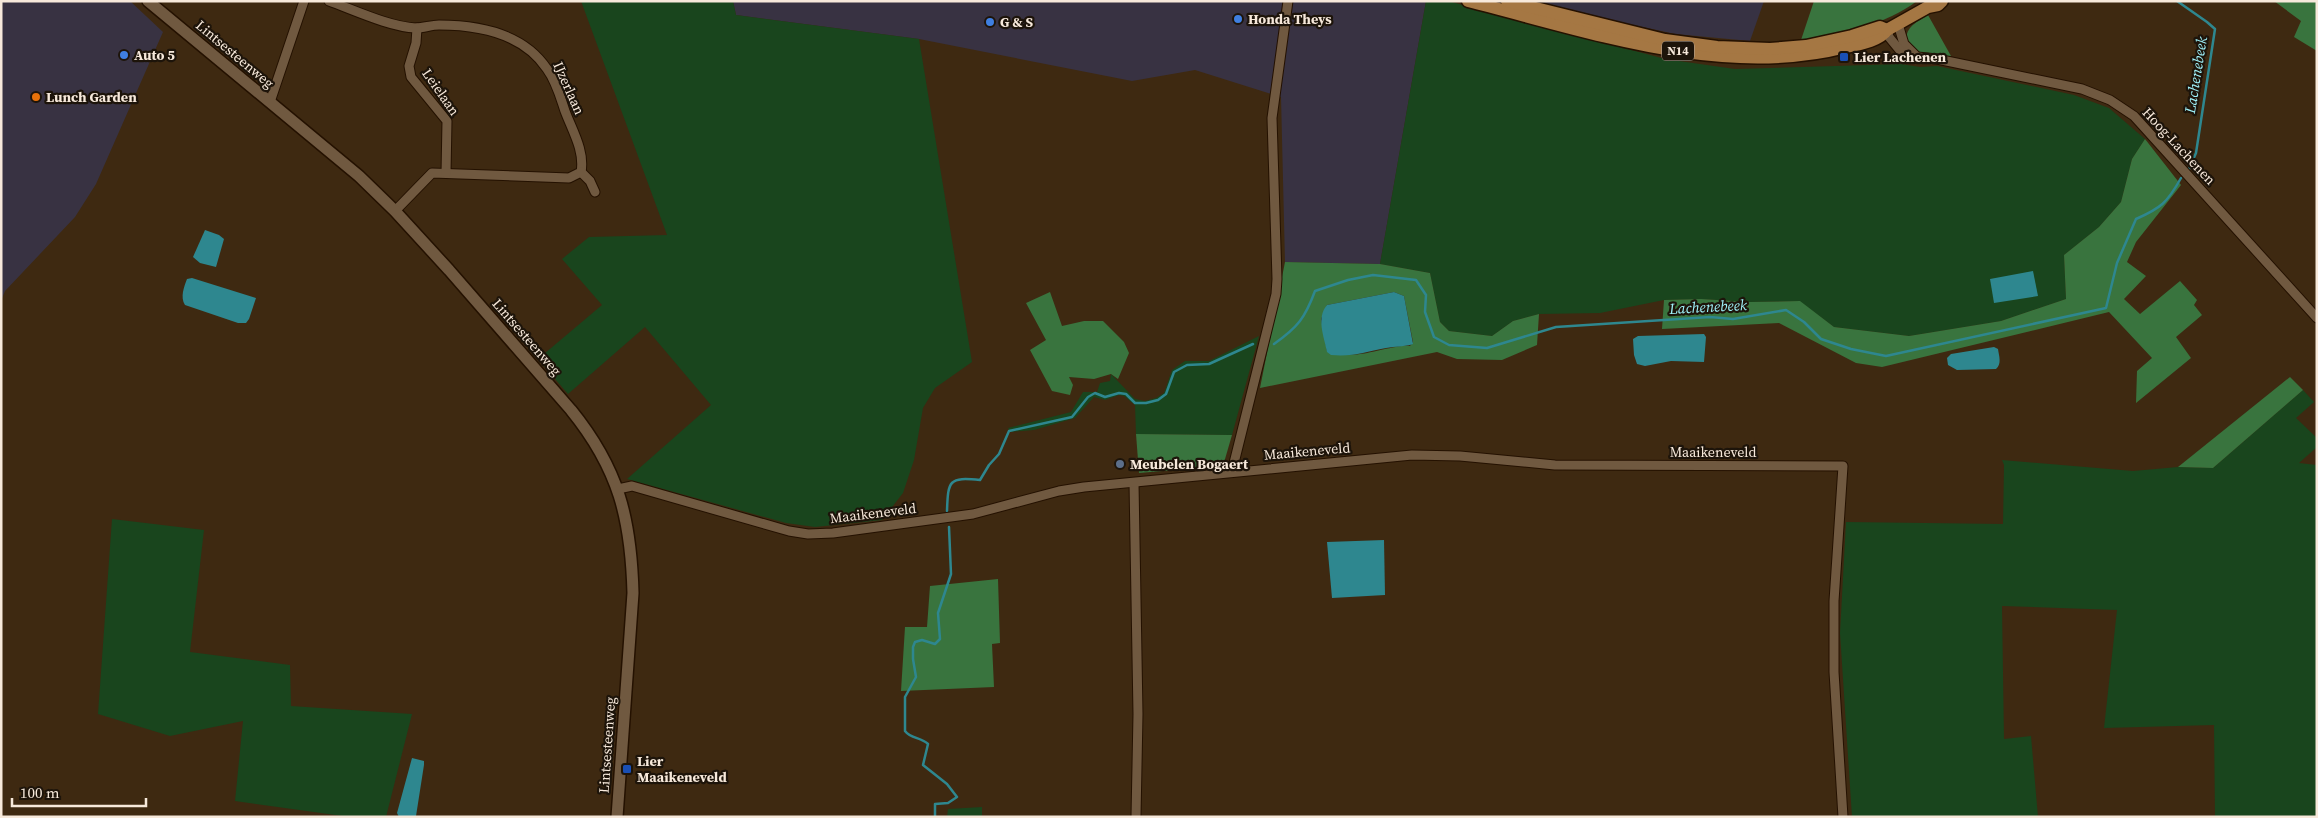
<svg xmlns="http://www.w3.org/2000/svg" width="2318" height="818" font-family="'Source Serif 4',serif">
  <style>
    .commercial { fill: #383242 }
    .industrial { fill: #373243 }
    .green { fill: #19451d }
    .forest { fill: #39743e; fill-rule: evenodd }
    .water { fill: #2e878f }
    .lines { fill: none; stroke-linecap: round; stroke-linejoin: round }
    .stream { stroke: #2e878f; stroke-width: 2.5 }
    .street-casing { stroke: #241100; stroke-width: 11 }
    .secondary-casing { stroke: #241100; stroke-width: 14 }
    .primary-casing { stroke: #241100; stroke-width: 15 }
    .street { stroke: #705940; stroke-width: 9 }
    .secondary { stroke: #705940; stroke-width: 11 }
    .primary { stroke: #a57743; stroke-width: 12 }
    .shop-dot { fill: #3f7fe0; stroke: #1d140a; stroke-width: 2 }
    .transit-dot { fill: #1a4fb4; stroke: #1d140a; stroke-width: 2 }
    .food-dot { fill: #e8710a; stroke: #1d140a; stroke-width: 2 }
    .service-dot { fill: #5c6f8a; stroke: #1d140a; stroke-width: 2 }
    .labels { text-anchor: middle; stroke-width: 4.5; stroke-linejoin: round; paint-order: stroke }
    .shield { fill: #1d140a; stroke: #b6a99c; stroke-width: 1 }
    .shield-label { font-size: 12px; font-weight: bold; fill: #f7e9db }
    .poi-label { font-size: 14px; font-weight: bold; fill: #f7e9db; stroke: #1d140a; text-anchor: start }
    .street-label { font-size: 14px; fill: #f7e9db; stroke: #1d140a }
    .water-label { font-size: 15px; font-style: italic; fill: #a0f2fa; stroke: #1d140a }
  </style>
  <rect width="100%" height="100%" fill="#3e2911"/>
  <g class="commercial">
    <polygon points="1,1 130,1 163,32 96,184 75,217 5,291 1,301"/>
    <polygon points="733,1 1426,1 1380,264 1285,262 1281,97 1195,70 1132,81 919,39 736,15"/>
  </g>
  <polygon class="industrial" points="1523,1 1764,1 1750,41 1675,34"/>
  <g class="green">
    <polygon points="581,1 733,1 736,15 919,39 972,362 935,388 923,408 914,460 903,493 882,520 815,527 786,523 627,479 711,405 645,327 568,394 538,359 602,305 562,259 589,237 667,235"/>
    <polygon points="1426,1 1448,1 1665,59 1735,69 1901,64 1920,67 1937,66 2074,95 2109,108 2145,139 2132,159 2121,202 2099,227 2064,255 2066,299 2001,321 1909,336 1834,327 1799,301 1749,302 1701,299 1664,300 1600,313 1539,314 1513,321 1492,336 1449,331 1440,322 1430,273 1380,264"/>
    <polygon points="1259,336 1232,435 1136,434 1135,405 1124,396 1119,395 1105,400 1094,397 1075,418 1034,430 1010,432 1008,428 1071,412 1083,392 1097,392 1100,383 1110,381 1111,374 1135,399 1145,401 1156,398 1164,393 1172,370 1185,361 1209,361"/>
    <polygon points="2303,390 2314,402 2296,418 2317,438 2317,447 2299,463 2317,465 2317,817 2215,817 2214,725 2104,728 2117,610 2002,606 2004,739 2031,736 2038,817 1852,817 1840,633 1846,522 2003,524 2004,465 2002,460 2133,471 2178,467 2213,468"/>
    <polygon points="112,519 204,530 190,652 290,665 291,706 412,714 386,817 350,817 235,801 243,721 170,736 98,714"/>
    <polygon points="982,807 982,817 947,817 948,809"/>
  </g>
  <g class="forest">
    <path d="M1814,1H1917C1889,22 1836,40 1801,40Z"/>
    <polygon points="2274,1 2317,1 2317,51 2294,37 2301,21"/>
    <path d="M1928,15L1951,56C1931,59 1919,56 1906,41C1906,26 1917,22 1928,15Z"/>
    <polygon points="2145,139 2181,185 2136,242 2127,262 2146,276 2124,299 2140,314 2180,281 2197,300 2194,305 2202,315 2176,337 2191,358 2136,403 2137,371 2152,358 2109,312 1882,367 1856,363 1779,323 1662,329 1664,300 1701,299 1749,302 1800,301 1834,327 1909,336 2001,321 2066,299 2064,255 2099,227 2121,202 2132,159"/>
    <path d="M1285,262L1380,264L1430,273L1440,322L1449,331L1492,336L1513,321L1539,314L1537,345L1502,360L1457,359L1437,352L1260,388ZM1394,292L1404,296L1413,342L1410,346C1400,344 1372,353 1360,354C1350,356 1337,352 1327,351L1321,319L1327,305Z"/>
    <polygon points="1050,292 1062,326 1084,321 1103,321 1124,342 1129,353 1118,379 1111,374 1094,379 1069,377 1073,385 1070,395 1052,391 1030,350 1046,340 1026,303"/>
    <polygon points="2290,377 2303,390 2213,468 2178,467"/>
    <polygon points="1136,434 1232,435 1223,466 1139,473"/>
    <polygon points="998,579 1000,643 992,644 994,687 901,691 905,627 927,627 930,586"/>
  </g>
  <g class="water">
    <polygon points="205,230 219,235 224,239 216,267 200,263 193,257"/>
    <polygon points="2033,271 2038,296 1994,303 1990,279"/>
    <path d="M192,278L256,298L249,319L246,323H238L185,305C180,297 184,287 187,279Z"/>
    <path d="M1394,292L1404,296L1413,344C1405,347 1395,346 1386,348C1365,352 1353,357 1331,355L1327,352C1324,336 1316,318 1327,305Z"/>
    <polygon points="1704,334 1706,337 1704,362 1671,361 1645,366 1637,364 1634,355 1633,339 1638,336"/>
    <path d="M1994,347L1998,349C1999,356 2002,364 1996,369L1957,370L1948,365L1947,358L1951,354Z"/>
    <polygon points="1384,540 1385,595 1332,598 1327,542"/>
    <polygon points="412,758 424,761 424,765 416,816 399,817 397,813"/>
  </g>
  <g class="lines">
    <g class="stream">
      <polyline points="2177,1 2207,22 2215,29 2196,153 2189,169"/>
      <path d="M1274,344C1298,327 1305,318 1315,291L1348,280L1373,275L1416,280L1426,295L1425,312L1434,337L1449,345L1487,348L1556,327L1710,317L1733,319L1786,310L1804,322L1821,339L1851,349L1886,356L2106,308L2117,263L2136,219C2161,208 2167,203 2181,178"/>
      <path d="M947,511C948,480 949,477 980,480L989,465L999,454L1009,431L1072,417L1088,397L1095,393L1105,397L1119,393L1126,394L1135,403H1146L1158,400L1166,394L1174,372L1187,365L1209,364L1253,344"/>
      <path d="M935,817V804L948,803L957,797L947,784L923,765L928,744C921,737 911,739 905,731V697L916,677L913,659V647L915,642L922,640L935,644L940,639L938,613L951,574L949,527"/>
    </g>
    <defs>
      <g id="street">
        <path d="M329,1C354,10 390,27 416,28C424,28 431,25 439,25C479,25 523,33 547,69C556,81 560,96 565,111C572,130 585,151 581,172L569,178L432,173L395,211"/>
        <polyline points="1898,24 1904,44 1917,57"/>
        <polyline points="417,28 416,43 409,66 411,77 447,121 446,173"/>
        <polyline points="1887,30 1889,37 1902,53 1908,56 1937,59 2082,89 2110,100 2134,116 2317,318"/>
        <polyline points="270,102 304,1"/>
        <polyline points="581,172 590,181 595,192"/>
        <polyline points="1232,471 1276,294 1277,279 1272,118 1288,1"/>
        <polyline points="1134,483 1138,714 1136,817"/>
        <polyline points="618,489 632,486 789,531 808,534 833,533 973,514 1059,491 1084,487 1412,455 1460,456 1555,465 1843,466 1834,601 1834,672 1843,817"/>
      </g>
      <path id="secondary" d="M148,1L359,176L395,211L449,270L571,410C619,469 631,519 633,593L617,817"/>
      <g id="primary">
        <path d="M1468,1C1588,31 1722,79 1846,47C1860,44 1879,41 1887,30L1928,7L1938,5L1942,1"/>
        <polyline points="1507,1 1665,40 1717,47 1770,49 1806,46 1852,36 1880,27 1887,30"/>
      </g>
    </defs>
    <use href="#street" class="street-casing"/>
    <use href="#secondary" class="secondary-casing"/>
    <use href="#primary" class="primary-casing"/>
    <use href="#street" class="street"/>
    <use href="#secondary" class="secondary"/>
    <use href="#primary" class="primary"/>
  </g>
  <g class="shop-dot">
    <circle cx="1238" cy="19" r="5"/>
    <circle cx="990" cy="22" r="5"/>
    <circle cx="124" cy="55" r="5"/>
  </g>
  <g class="transit-dot">
    <rect x="1839" y="52" width="10" height="10" rx="2.5"/>
    <rect x="622" y="764" width="10" height="10" rx="2.5"/>
  </g>
  <circle class="food-dot" cx="36" cy="97" r="5"/>
  <circle class="service-dot" cx="1120" cy="464" r="5"/>
  <g class="labels">
    <rect class="shield" x="1662" y="41.5" width="32" height="19" rx="4"/>
    <g class="shield-label">
      <text x="1678" y="55">N14</text>
    </g>
    <g class="poi-label">
      <text x="1248" y="24">Honda Theys</text>
      <text x="1000" y="27">G &amp; S</text>
      <text x="134" y="60">Auto 5</text>
      <text x="1854" y="62">Lier Lachenen</text>
      <text x="46" y="102">Lunch Garden</text>
      <text x="1130" y="469">Meubelen Bogaert</text>
      <text x="637" y="766">Lier<tspan x="637" dy="16">Maaikeneveld</tspan></text>
    </g>
    <g class="street-label">
      <text transform="translate(235 54) rotate(40)" y="5">Lintsesteenweg</text>
      <text transform="translate(569 88) rotate(66)" y="5">IJzerlaan</text>
      <text transform="translate(441 92) rotate(55)" y="5">Leielaan</text>
      <text transform="translate(2179 146) rotate(47)" y="5">Hoog-Lachenen</text>
      <text transform="translate(527 337) rotate(49)" y="5">Lintsesteenweg</text>
      <text transform="translate(1307 451) rotate(-5)" y="5">Maaikeneveld</text>
      <text x="1713" y="457">Maaikeneveld</text>
      <text transform="translate(873 513) rotate(-7)" y="5">Maaikeneveld</text>
      <text transform="translate(607 745) rotate(-86)" y="5">Lintsesteenweg</text>
    </g>
    <g class="water-label">
      <text transform="translate(2196 75) rotate(-81)" y="5">Lachenebeek</text>
      <text transform="translate(1708 307) rotate(-3)" y="5">Lachenebeek</text>
    </g>
  </g>
  <rect width="2318" height="818" fill="none" stroke="#f7e9db" stroke-width="5"/>
  <path d="M12 798v8h134v-8" fill="none" stroke="#f7e9db" stroke-width="2.5"/>
  <text x="20" y="798" font-size="15" fill="#f7e9db" stroke="#1d140a" stroke-width="4" paint-order="stroke">100 m</text>
</svg>
